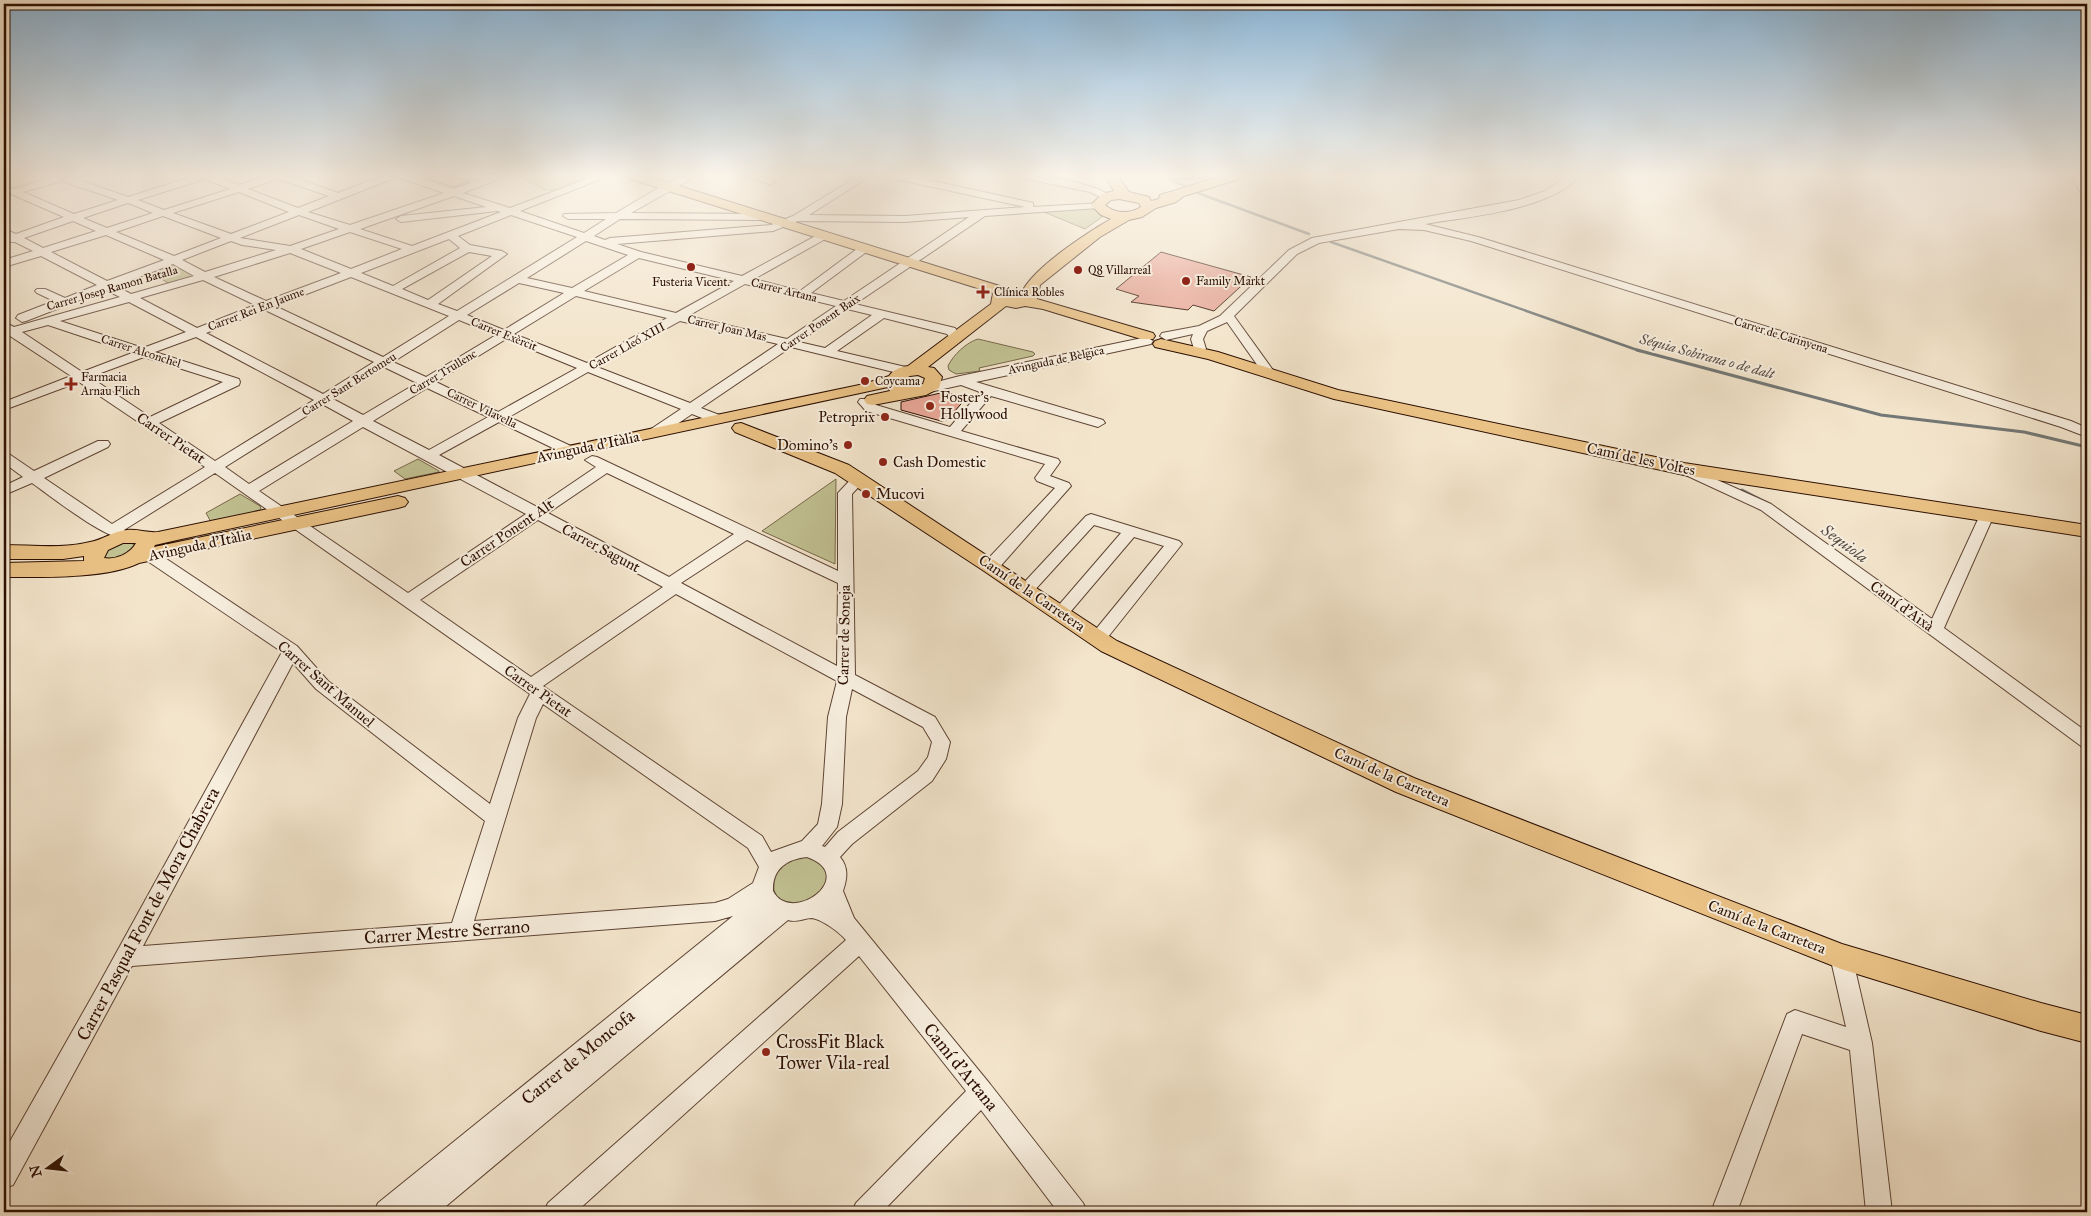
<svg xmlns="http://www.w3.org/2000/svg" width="2091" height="1216" font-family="'IM FELL Great Primer',serif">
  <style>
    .green { fill: #c2c293; stroke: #77684a }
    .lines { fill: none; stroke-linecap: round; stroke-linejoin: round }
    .stream-far1 { stroke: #737775; stroke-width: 2.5 }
    .stream { stroke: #737775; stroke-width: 3 }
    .building { fill: #e9a798; stroke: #2c0f01 }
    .minor-casing { stroke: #5e4434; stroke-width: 2 }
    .major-casing { stroke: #2c0f01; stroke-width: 2 }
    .minor { fill: #f7eede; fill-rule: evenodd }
    .major { fill: #eac286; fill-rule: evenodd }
    .poi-dot { fill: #8f2418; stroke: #f7eede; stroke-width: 2 }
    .labels { text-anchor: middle; stroke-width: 4; stroke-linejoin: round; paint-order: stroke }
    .far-poi-label { font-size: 12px; fill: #2c0f01; stroke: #f7eede; text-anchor: start }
    .far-street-label { font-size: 12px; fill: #2c0f01; stroke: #f7eede }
    .far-water-label { font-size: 14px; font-style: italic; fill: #564c45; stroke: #f7eede }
    .poi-label { font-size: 15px; fill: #2c0f01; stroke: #f7eede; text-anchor: start }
    .street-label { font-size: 15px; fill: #2c0f01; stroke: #f7eede }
    .water-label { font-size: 16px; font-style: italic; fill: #564c45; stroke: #f7eede }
    .near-street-label { font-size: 18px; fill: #2c0f01; stroke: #f7eede }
    .near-poi-label { font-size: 18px; fill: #2c0f01; stroke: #f7eede; text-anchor: start }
  </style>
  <rect width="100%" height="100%" fill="#f3e5cc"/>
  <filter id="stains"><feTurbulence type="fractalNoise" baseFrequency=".004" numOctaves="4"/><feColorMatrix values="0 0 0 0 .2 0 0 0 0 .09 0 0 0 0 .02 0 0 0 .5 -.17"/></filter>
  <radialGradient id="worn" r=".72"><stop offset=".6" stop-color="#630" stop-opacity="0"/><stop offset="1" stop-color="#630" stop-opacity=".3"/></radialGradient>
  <g class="green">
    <polygon points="517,175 598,175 561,190 545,190"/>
    <polygon points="1090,208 1094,209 1102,217 1085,229 1044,212"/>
    <polygon points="173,260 203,276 172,285 151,273"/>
    <path d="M978,339L1033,352L1035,354L1033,356L979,368L980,371L956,374L949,370L948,366C953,355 967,342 978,339Z"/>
    <polygon points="418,459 439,471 439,472 405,479 394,471"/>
    <polygon points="836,479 835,564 762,531"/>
    <polygon points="240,494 260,506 261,509 258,512 211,522 206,513"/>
    <polygon points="121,542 134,544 134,548 122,557 106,559 103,555 105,551"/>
    <path d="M806,855L822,858L832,884L805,905C799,904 791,905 785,902C768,896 772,873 784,864C790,859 799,857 806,855Z"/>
  </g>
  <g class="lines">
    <g class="stream-far1">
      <polyline points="1149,175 1170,179 1185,186"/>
      <polyline points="1170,179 1193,179 1219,175"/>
      <polyline points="1198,193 1309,234"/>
      <polyline points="1331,242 1640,351"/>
    </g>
    <g class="stream">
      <polyline points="1637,350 1881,415 2024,432 2087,447"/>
      <polyline points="1742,490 1771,505"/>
    </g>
  </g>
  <g class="building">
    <polygon points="425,175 450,175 470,181 454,187 425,178"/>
    <polygon points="1161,252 1251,277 1214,311 1193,305 1188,310 1131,302 1139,296 1116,289"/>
    <polygon points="945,392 967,397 947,420 941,421 901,410 901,402"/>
  </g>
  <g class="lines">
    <defs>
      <g id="minor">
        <path d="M49,175H71V177L128,197L197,175H212L239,185L270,175H287L338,193L385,175H411L453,189L494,175H509L463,193L510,208L597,175H611L520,211L584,233L606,219H568L563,216L564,214L616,213L663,185L685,175H698L631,213L765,214L770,217L765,220L620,219L594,236L605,240L610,238L771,225L793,216L860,175H872L809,215L905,216L1025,207L891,178L886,175H905L1029,202L1033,203V207L1102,203L1103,205L1098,208L985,216L855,304L955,328L962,338L956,342L952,341L947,334L884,318L837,351L910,368L912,371L910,374L906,375L791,347L701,408L722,416L724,419L722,422H712L692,414L661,435L656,436L649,432L651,429L681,409L588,372L509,417L575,448L577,451L575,454H565L499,422L439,455L537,507L596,467L585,460L592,456L597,457L838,571V493L854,476H864L866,479L852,494L855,675L935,717L950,742L946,759L932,781L852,844L840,857C849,868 847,879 843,891L854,918L990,1084L1083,1203L1087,1212H1058L981,1110L882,1212H852L856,1203L966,1091L859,956L576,1212H544L548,1203L846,940C839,932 823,920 812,918C804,918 797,923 788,920L439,1212H374L378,1203L733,916L715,921L132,966L13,1185L4,1188V1152L98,986L282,652L146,560L143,556L146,552H156L297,646L328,681L490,804L518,718L530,694L215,473L124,530L129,535L126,538C110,543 49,495 32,483L4,495V486L23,477L4,463V453L9,454L34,471L98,441H108L110,444L108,447L44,478L112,524L205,467L79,382L4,410V402L71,376L10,336H4V322L14,327L120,297L106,290L26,321L22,322L16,318L18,315L54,301L37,293L35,291L37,289H45L65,298L97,285L41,256L4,267V260L33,251L15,242H6L4,229L16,234L64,217L4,191V185L14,189L52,177ZM397,177L444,193L350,225L308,212ZM205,179L230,189L164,210L138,200ZM278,179L329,196L298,208L248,189ZM62,181L118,200L74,214L23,192ZM239,192L289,212L231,234L173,213ZM454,196L486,207L401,216L396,219L401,222L497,211L501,212L412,246L360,229ZM128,203L153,213L107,228L83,218ZM299,215L339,229L290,246L240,238ZM511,215L577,237L457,311L438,304L507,254L502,251L470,245L458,236ZM163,216L221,238L174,256L116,232ZM969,217L844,301L811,293L869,250L870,248L869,246H861L800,291L754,279L829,237L830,235L829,233H821L742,276L641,252L617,244L773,231L798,221L905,222ZM73,221L96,231L43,248L24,238ZM350,232L402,249L351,269L301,249ZM106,235L164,260L107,281L51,252ZM449,239L460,248L393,286L361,273ZM231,241L242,245L276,250L205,272L182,260ZM586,241L628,255L572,288L527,278ZM469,252L492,256L428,300L402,289ZM290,253L341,273L266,301L214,277ZM639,258L734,281L676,313L584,291ZM173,264L194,276L131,294L116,286ZM351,277L449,316L383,357L275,306ZM203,280L255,305L197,328L140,298ZM519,283L564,293L504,330L467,315ZM745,284L836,306L787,339L688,316ZM576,296L667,318L587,363L514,334ZM129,302L186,332L143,348L60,321ZM847,309L872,315L825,348L799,342ZM265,310L374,362L323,394L206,333ZM459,320L496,335L426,377L393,362ZM680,321L778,344L690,403L597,367ZM48,325L132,353L82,372L22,332ZM196,337L314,400L215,461L159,423L239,385L240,382L239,379L155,352ZM506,339L577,368L498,412L436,382ZM144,357L223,382L150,417L90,377ZM384,367L417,383L363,415L333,399ZM427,388L488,417L429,450L373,421ZM324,405L353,421L249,484L225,467ZM363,427L526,514L408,593L259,491ZM607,473L734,534L669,577L548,513ZM538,520L663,587L531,677L420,600ZM747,540L838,583L837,666L681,583ZM676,594L837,681L828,717L822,804L818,824L802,841L771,852L762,836L543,686ZM293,663L316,689L485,821L452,923L143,946ZM852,689L923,727L932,742L928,757L918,771L838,832L825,847L822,846L837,827L842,804L846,717ZM543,704L748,848L759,867L753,883L728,899L715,903L474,921L536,718ZM807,857C860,876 791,926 773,891C772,869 787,859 807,857Z"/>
        <polygon points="744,175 759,175 776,182 771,185"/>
        <path d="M1021,175C1040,175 1098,183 1111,197L1106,200L1090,192L1022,178Z"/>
        <path d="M1569,175H1581C1548,211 1471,216 1425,224L1478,237L2071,421L2087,428V437L2061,427L1471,241L1424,230L1399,229L1319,243L1297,254L1234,316L1275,373L1273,376H1265L1227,322L1207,331L1203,339L1206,349L1200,353L1194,349L1191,339L1193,334L1166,340L1160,336L1162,333L1199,326L1220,316L1289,250L1312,238L1519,200L1545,191Z"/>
        <polygon points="2071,175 2081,175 2087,186 2087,198 2083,197"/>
        <polygon points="1147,337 1153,341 1151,344 976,382 1103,420 1105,423 1098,427 991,396 961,431 1058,459 1060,462 1050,476 1069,483 1071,486 997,570 985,570 983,566 985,562 1055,488 1037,481 1035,478 1045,464 866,411 858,402 860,399 870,399 876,405 950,427 980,392 961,385 930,392 925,391 924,388 925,385 960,376"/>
        <polygon points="1684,465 1771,504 1932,619 1980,515 1982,512 1992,512 1994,515 1944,628 2087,732 2087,748 2081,746 1761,510 1679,472 1677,469 1679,466"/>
        <polygon points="1091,514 1179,541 1182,544 1104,642 1098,644 1092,642 1090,638 1092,634 1164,546 1134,537 1066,617 1060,619 1054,617 1052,613 1121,533 1094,525 1032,593 1026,594 1020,593 1018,589 1086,516"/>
        <polygon points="1841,946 1849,949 1852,956 1872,1043 1892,1212 1866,1212 1850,1050 1802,1034 1737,1212 1711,1212 1787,1014 1795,1010 1846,1027 1830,956 1833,949"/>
      </g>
      <g id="major">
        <path d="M625,175H644L1006,288L1008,291V296L1016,298L1023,295L1022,292C1033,268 1088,232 1111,219L1101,215L1091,205L1102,194L1114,191L1105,175H1117L1129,192L1149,197L1151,201L1159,199L1160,195L1225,175H1245L1243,178L1184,196L1176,202L1156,208L1142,217L1129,220L1100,237L1040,285L1037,299L1153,333L1155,336L1153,339H1141L1043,309L1025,306L1016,308L1006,306L928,367L934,368L942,377L939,388L926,395L873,405L867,404L864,400L867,396L890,391L888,387L177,540L155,545L154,547L398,496L405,498L408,502L405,506L398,508L139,563C107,579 41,577 4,577V563L84,561V556L63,559H4V545C32,545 63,549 90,542C103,540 113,531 127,530C138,529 147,533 158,532L864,384L889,376C893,370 900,367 908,366L991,304L993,293L627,178ZM1119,199L1139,203L1141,207C1130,214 1115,214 1105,205L1111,200ZM918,375L925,378L923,384L915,387L903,384L904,379L910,376ZM123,543H136C130,554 116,560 104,558L108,550Z"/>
        <polygon points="1161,339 1218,352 1338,390 1684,463 2087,525 2087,537 1684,475 1334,399 1208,359 1155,347 1153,344 1155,341"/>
        <polygon points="741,423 849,465 1117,641 1414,778 1842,944 2041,1003 2087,1015 2087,1043 2041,1031 1841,969 1396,792 1101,651 984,571 835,473 735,432 732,428 735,424"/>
      </g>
    </defs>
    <use href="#minor" class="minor-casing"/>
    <use href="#major" class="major-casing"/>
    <use href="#minor" class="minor"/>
    <use href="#major" class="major"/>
  </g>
  <linearGradient id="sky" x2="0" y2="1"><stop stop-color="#8cb7d9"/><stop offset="0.51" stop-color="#faf3e8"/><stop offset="1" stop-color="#faf3e8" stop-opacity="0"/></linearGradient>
  <rect width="2091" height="345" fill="url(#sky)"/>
  <g class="poi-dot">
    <circle cx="691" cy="267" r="5"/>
    <circle cx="1078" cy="270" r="5"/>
    <circle cx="1186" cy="281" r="5"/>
    <path d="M980.5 284.5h5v5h5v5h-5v5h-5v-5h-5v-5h5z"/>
    <circle cx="865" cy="381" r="5"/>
    <path d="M68.5 376.5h5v5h5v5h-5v5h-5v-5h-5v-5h5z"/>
    <circle cx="930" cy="406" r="5"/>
    <circle cx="885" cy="417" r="5"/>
    <circle cx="848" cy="445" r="5"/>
    <circle cx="883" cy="462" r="5"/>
    <circle cx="866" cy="494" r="5"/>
    <circle cx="766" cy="1052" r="5"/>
  </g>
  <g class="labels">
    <g class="far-poi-label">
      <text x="1088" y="274">Q8 Villarreal</text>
      <text x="1196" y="285">Family Markt</text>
      <text x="691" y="286" text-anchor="middle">Fusteria Vicent.</text>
      <text x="994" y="296">Clínica Robles</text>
      <text x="81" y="381">Farmacia<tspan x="81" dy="14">Arnau Flich</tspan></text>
      <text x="875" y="385">Coycama</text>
    </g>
    <g class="far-street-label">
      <text transform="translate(112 288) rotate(-16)" y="4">Carrer Josep Ramon Batalla</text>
      <text transform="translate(784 290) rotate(14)" y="4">Carrer Artana</text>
      <text transform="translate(256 309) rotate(-21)" y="4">Carrer Rei En Jaume</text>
      <text transform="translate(820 323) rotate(-34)" y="4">Carrer Ponent Baix</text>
      <text transform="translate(727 328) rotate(13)" y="4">Carrer Joan Mas</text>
      <text transform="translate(504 334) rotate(22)" y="4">Carrer Exèrcit</text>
      <text transform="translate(1781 335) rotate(17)" y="4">Carrer de Carinyena</text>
      <text transform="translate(627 346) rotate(-29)" y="4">Carrer Lleó XIII</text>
      <text transform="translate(141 351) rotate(18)" y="4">Carrer Alconchel</text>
      <text transform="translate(1056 360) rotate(-12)" y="4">Avinguda de Bèlgica</text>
      <text transform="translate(443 372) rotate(-31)" y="4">Carrer Trullenc</text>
      <text transform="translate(349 384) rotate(-32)" y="4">Carrer Sant Bertomeu</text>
      <text transform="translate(482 408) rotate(26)" y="4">Carrer Vilavella</text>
    </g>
    <g class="far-water-label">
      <text transform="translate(1707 356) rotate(15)" y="5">Séquia Sobirana o de dalt</text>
    </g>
    <g class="poi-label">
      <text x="940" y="402">Foster's<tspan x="940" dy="17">Hollywood</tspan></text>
      <text x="875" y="422" text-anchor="end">Petroprix</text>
      <text x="838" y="450" text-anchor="end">Domino's</text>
      <text x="893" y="467">Cash Domestic</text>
      <text x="876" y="499">Mucovi</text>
    </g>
    <g class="street-label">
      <text transform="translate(171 438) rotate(34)" y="5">Carrer Pietat</text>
      <text transform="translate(588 447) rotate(-12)" y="5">Avinguda d'Itàlia</text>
      <text transform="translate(1641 459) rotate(12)" y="5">Camí de les Voltes</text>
      <text transform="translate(507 533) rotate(-34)" y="5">Carrer Ponent Alt</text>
      <text transform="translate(200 545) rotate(-12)" y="5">Avinguda d'Itàlia</text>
      <text transform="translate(601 548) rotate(28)" y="5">Carrer Sagunt</text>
      <text transform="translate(1032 593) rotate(34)" y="5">Camí de la Carretera</text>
      <text transform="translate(1902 606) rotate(36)" y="5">Camí d'Aixà</text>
      <text transform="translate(844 635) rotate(-89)" y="5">Carrer de Soneja</text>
      <text transform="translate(326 684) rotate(41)" y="5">Carrer Sant Manuel</text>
      <text transform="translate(538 691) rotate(35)" y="5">Carrer Pietat</text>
      <text transform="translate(1392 777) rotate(24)" y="5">Camí de la Carretera</text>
      <text transform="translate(1767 927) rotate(21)" y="5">Camí de la Carretera</text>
    </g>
    <g class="water-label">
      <text transform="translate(1845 543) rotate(36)" y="6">Sequiola</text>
    </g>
    <g class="near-street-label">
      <text transform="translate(148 914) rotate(-62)" y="6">Carrer Pasqual Font de Mora Chabrera</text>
      <text transform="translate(447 932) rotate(-4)" y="6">Carrer Mestre Serrano</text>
      <text transform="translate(578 1057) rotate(-39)" y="6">Carrer de Moncofa</text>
      <text transform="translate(961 1067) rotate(51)" y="6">Camí d'Artana</text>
    </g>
    <g class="near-poi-label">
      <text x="776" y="1048">CrossFit Black<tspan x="776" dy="21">Tower Vila-real</tspan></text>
    </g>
  </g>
  <rect width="2091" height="1216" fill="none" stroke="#f3e5cc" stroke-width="20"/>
  <rect x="5" y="5" width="2081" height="1206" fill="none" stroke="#2c0f01" stroke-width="2.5"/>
  <rect x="10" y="10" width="2071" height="1196" fill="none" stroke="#2c0f01"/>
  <g transform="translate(48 1168) rotate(255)" stroke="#f7eede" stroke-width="4" paint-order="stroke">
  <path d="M0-4L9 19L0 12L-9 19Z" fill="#2c0f01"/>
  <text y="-8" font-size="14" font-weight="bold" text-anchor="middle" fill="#2c0f01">N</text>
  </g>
  <rect width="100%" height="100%" filter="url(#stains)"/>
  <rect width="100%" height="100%" fill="url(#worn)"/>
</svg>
